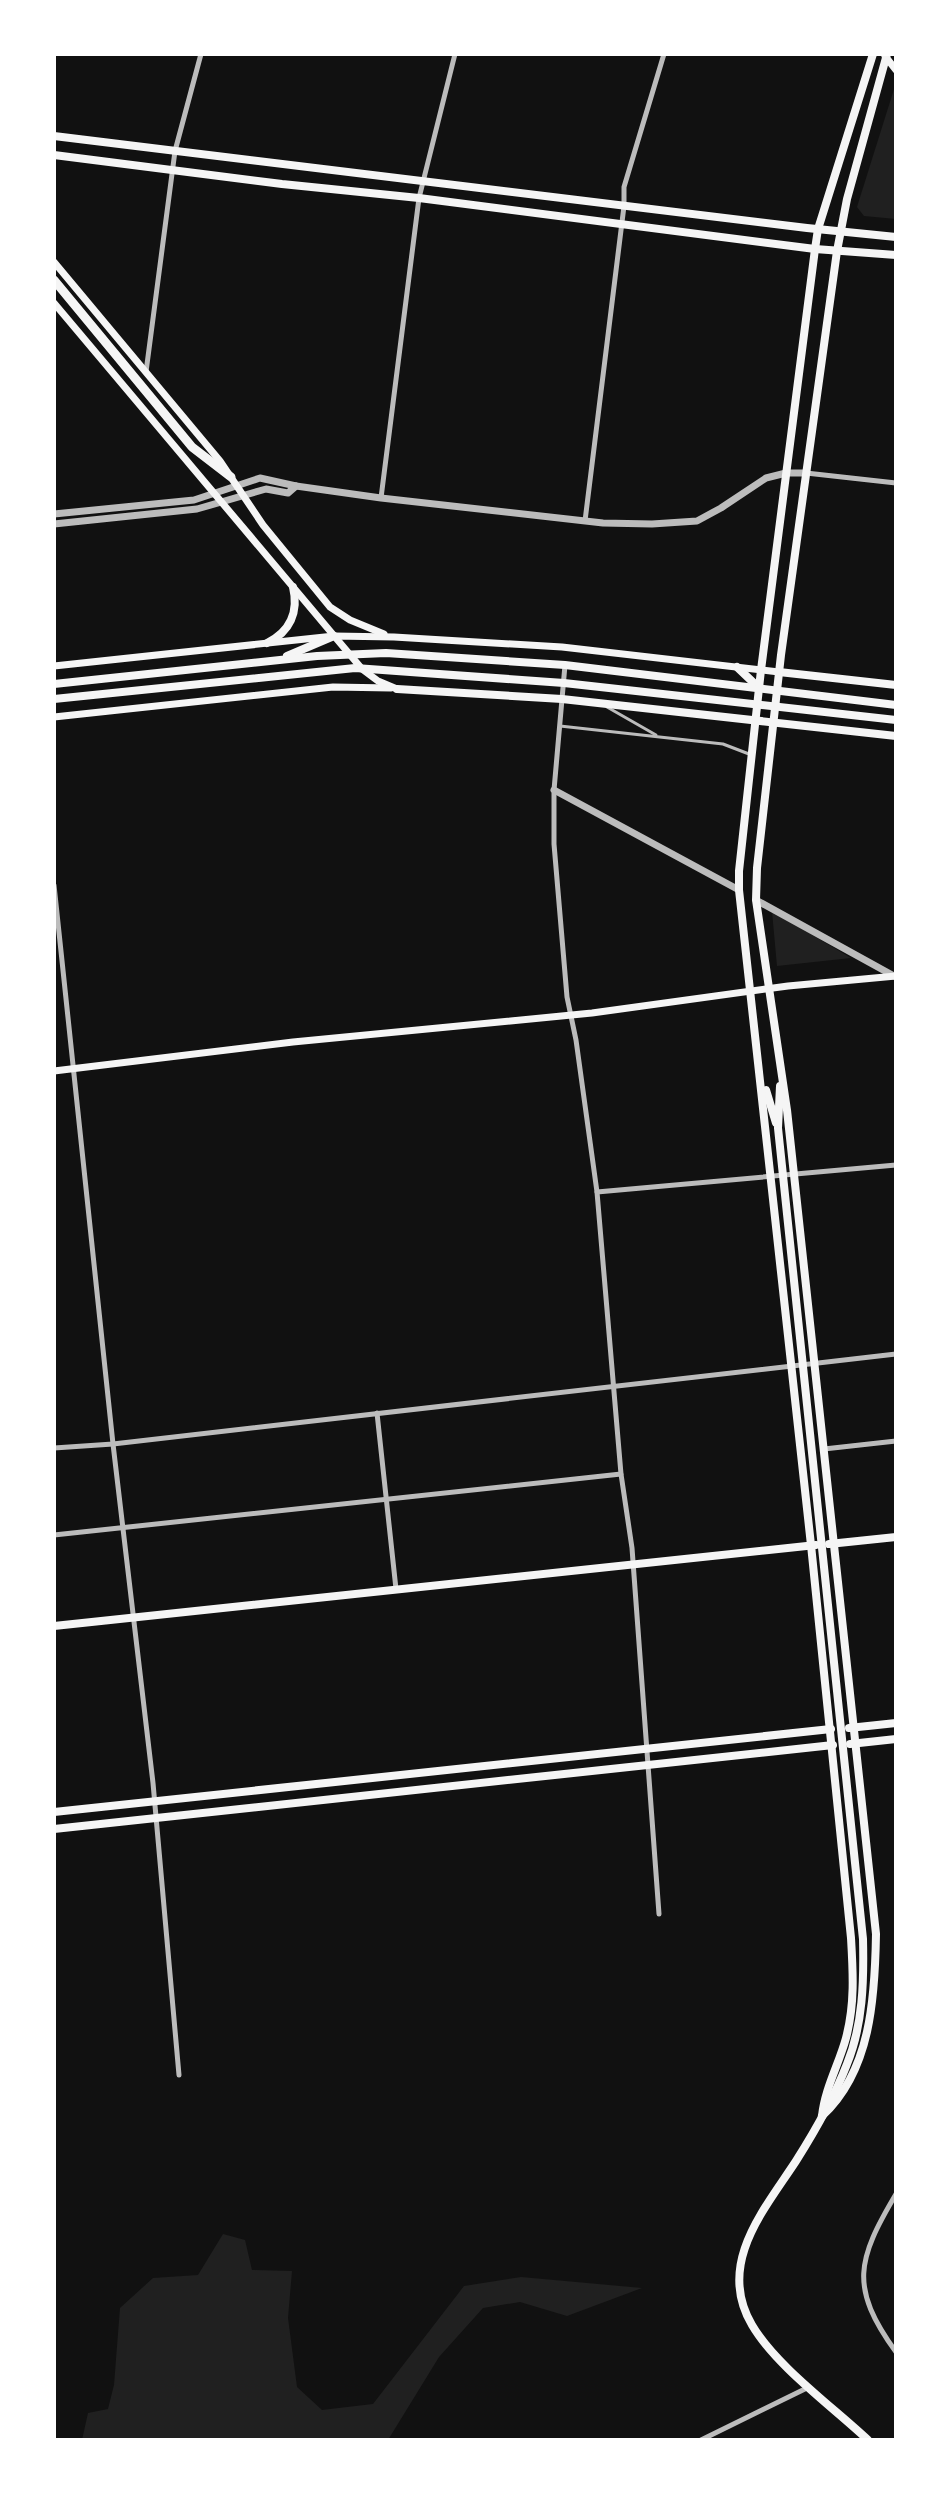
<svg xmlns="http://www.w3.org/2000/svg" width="950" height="2494" font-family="Raleway,sans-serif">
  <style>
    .green { fill: #202020 }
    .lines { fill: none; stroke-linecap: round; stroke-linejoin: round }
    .service { stroke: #bcbcbc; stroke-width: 3 }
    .minor { stroke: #bcbcbc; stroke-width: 5 }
    .tertiary { stroke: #bcbcbc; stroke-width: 7 }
    .secondary { stroke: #f5f5f5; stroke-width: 7 }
    .primary { stroke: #f5f5f5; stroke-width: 8 }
    .trunk { stroke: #f5f5f5; stroke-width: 9 }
  </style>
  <rect width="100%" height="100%" fill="#111"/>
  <g class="green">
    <polygon points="895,86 896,219 864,216 857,207"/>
    <polygon points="772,911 851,958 777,966"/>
    <polygon points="223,2234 245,2240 252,2270 292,2271 288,2318 297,2387 322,2410 373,2404 464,2286 521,2277 642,2288 567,2316 520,2302 483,2308 439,2357 388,2440 82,2440 88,2413 108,2409 114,2385 120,2308 153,2278 198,2275"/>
  </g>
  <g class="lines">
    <g class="service">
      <polyline points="607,707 656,735"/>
      <polyline points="560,726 723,744 749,754"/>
    </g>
    <g class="minor">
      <polyline points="146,372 175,151 201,54"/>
      <polyline points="806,473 896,483"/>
      <polyline points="381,498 419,198 455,54"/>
      <polyline points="585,521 624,206 624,187 664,54"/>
      <polyline points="565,665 554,790 554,844 567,997 576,1040 597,1192 621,1474 632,1548 659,1914"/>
      <polyline points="54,885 113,1444 153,1783 179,2075"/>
      <polyline points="597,1192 896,1165"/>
      <polyline points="377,1413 396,1589"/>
      <polyline points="54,1448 113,1444 896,1354"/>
      <polyline points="824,1449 896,1441"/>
      <polyline points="54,1535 621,1474"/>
      <path d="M896,2194C857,2260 849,2287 896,2352"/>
      <polyline points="701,2440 809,2387"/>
    </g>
    <g class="tertiary">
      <polyline points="54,514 194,500 260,478 296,486 381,498 603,523 652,524 697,521 721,508 766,478 786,473 805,473"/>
      <polyline points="54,524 197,509 266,489 288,493 296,486"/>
      <polyline points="554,790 739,890"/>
      <polyline points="756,900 894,976"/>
    </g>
    <g class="secondary">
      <polyline points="885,56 896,70"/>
      <polyline points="54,262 220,461 263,525 330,607 350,620 384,634"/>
      <polyline points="54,303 362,669 378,681 397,689"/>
      <polyline points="54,666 334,636 394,637 562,647 779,672"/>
      <polyline points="54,717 333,687 391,688"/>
      <polyline points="54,1071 293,1042 592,1013 788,986 896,976"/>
    </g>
    <g class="primary">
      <polyline points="54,136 807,228 896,237"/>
      <polyline points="54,155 282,184 419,198 815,249 896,255"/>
      <path d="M267,643C290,632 299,612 293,587"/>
      <polyline points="287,656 334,636"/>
      <polyline points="737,667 758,687"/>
      <polyline points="779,672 896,685"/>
      <polyline points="54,684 317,656 386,653 565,665 896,705"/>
      <polyline points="397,689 562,699 896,736"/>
      <polyline points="54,699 355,668 564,683 896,720"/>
      <path d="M780,1086L778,1128L863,1939C864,1981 863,2025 847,2064C834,2098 815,2131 796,2161C764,2210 716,2264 752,2325C776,2366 833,2407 868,2440"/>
      <polyline points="766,1090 776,1123"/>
      <polyline points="829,1544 896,1537"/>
      <polyline points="54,1626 816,1545"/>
      <polyline points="849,1728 896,1723"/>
      <polyline points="850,1744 896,1739"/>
      <polyline points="54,1812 831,1729"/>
      <polyline points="54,1829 833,1745"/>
      <path d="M822,2116C871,2071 875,1997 876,1934L787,1110L756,900L757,868L781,655L837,251L847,199L887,54"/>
      <path d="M822,2116C825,2088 839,2064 846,2038C855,2004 853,1972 851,1938L811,1545L739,890V871L761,670L815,249L818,229L873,54"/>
    </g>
    <polyline class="trunk" points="54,280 192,447 231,477"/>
  </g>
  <rect width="950" height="2494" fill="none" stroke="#ffffff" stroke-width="112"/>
</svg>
